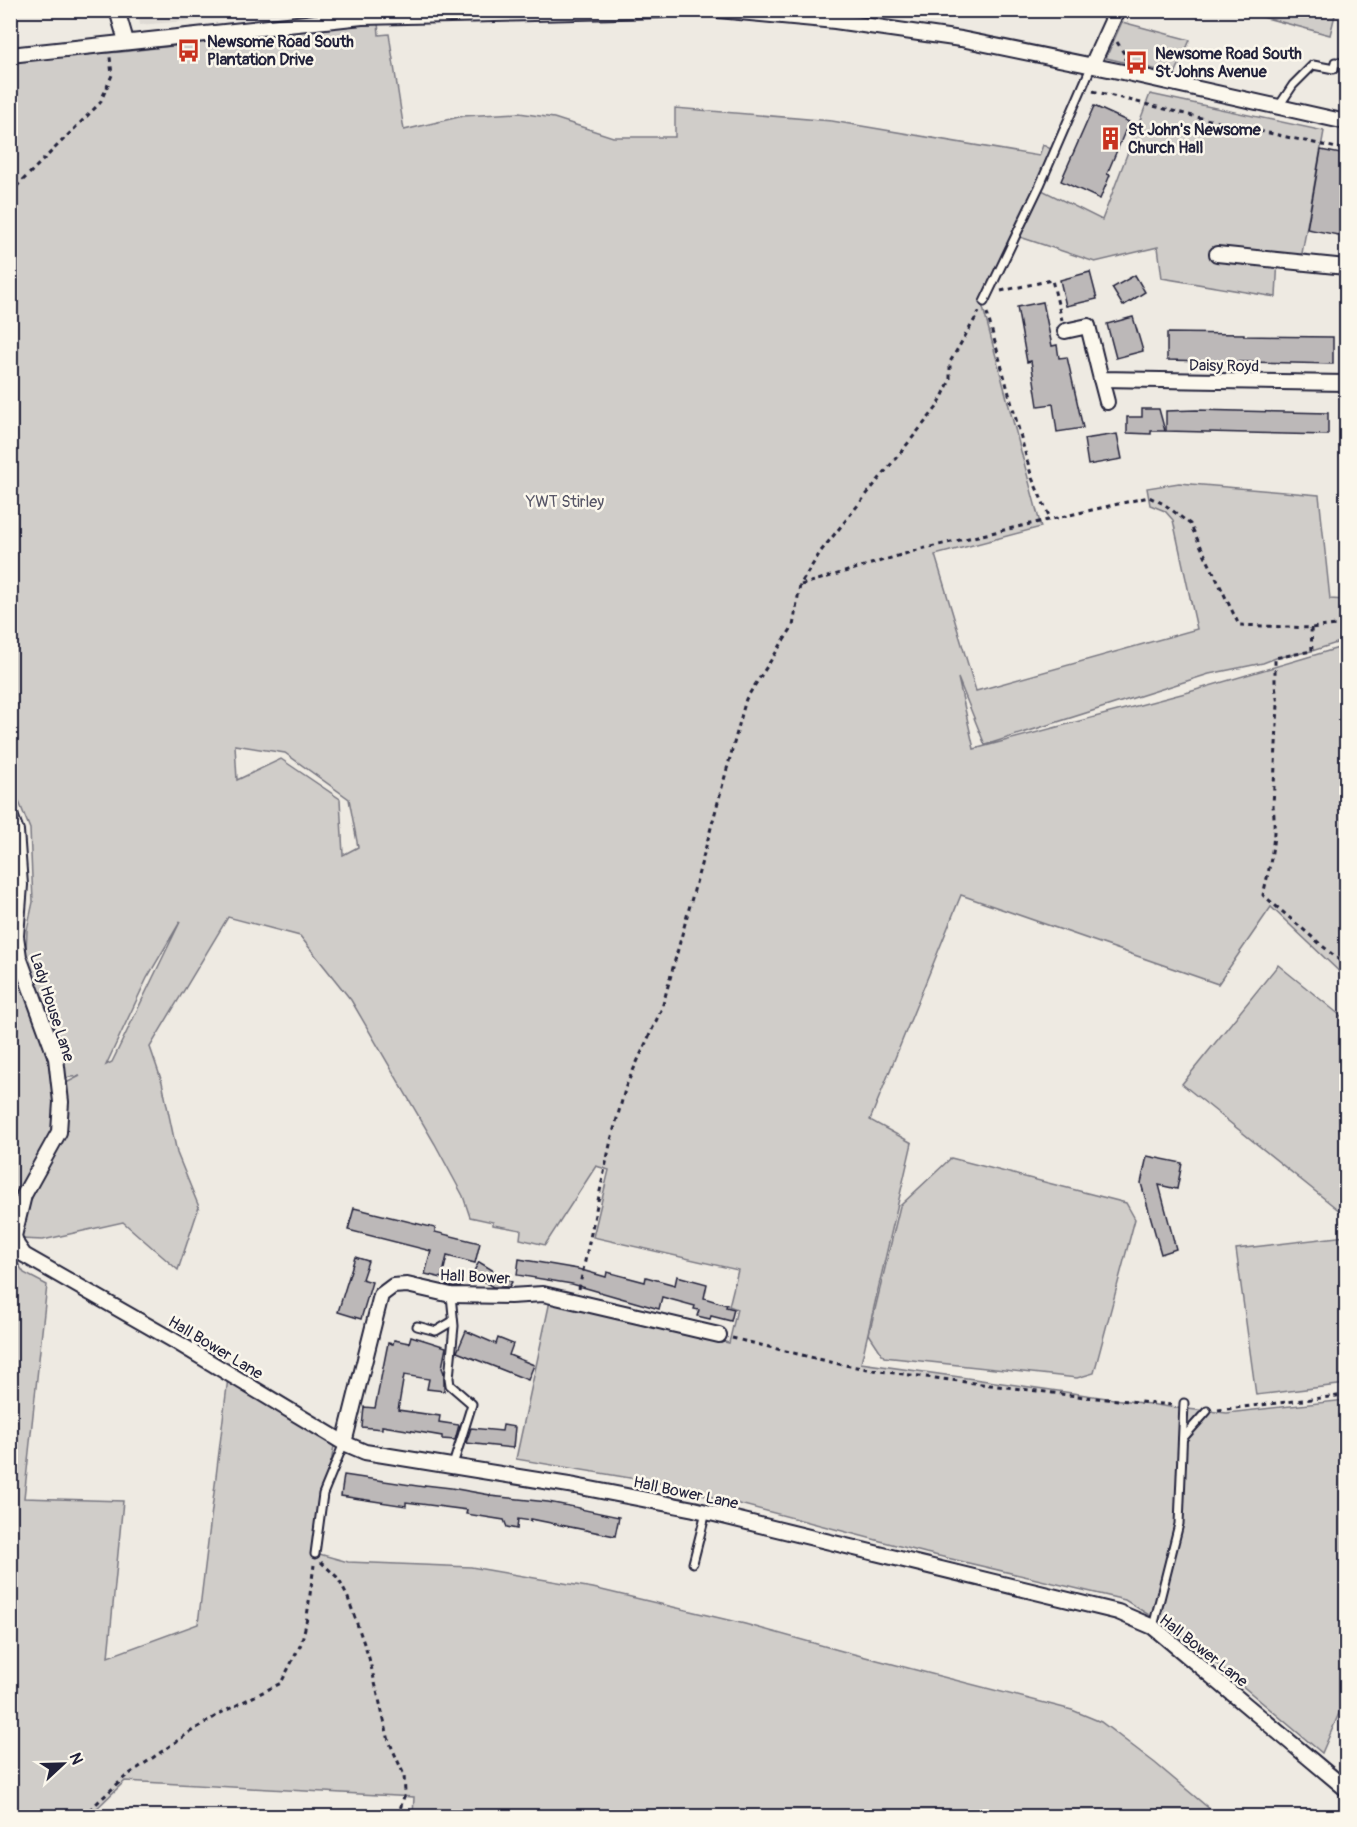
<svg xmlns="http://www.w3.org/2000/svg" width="1357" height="1827" font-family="Pangolin,sans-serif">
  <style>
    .built { fill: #dfdbd5 }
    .green { fill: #d0cdc9; stroke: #797882; stroke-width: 1.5; fill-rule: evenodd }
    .building { fill: #bcb8b8; stroke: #22223b; stroke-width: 1.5 }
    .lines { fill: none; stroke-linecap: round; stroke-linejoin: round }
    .service-casing { stroke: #22223b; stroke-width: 11 }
    .minor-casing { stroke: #22223b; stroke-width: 18 }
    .path { stroke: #22223b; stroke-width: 3; stroke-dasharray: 4.5 4.5; stroke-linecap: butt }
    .service { stroke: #fbf7ec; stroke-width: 7 }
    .minor { stroke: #fbf7ec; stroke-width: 14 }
    .labels { text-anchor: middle; stroke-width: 5; stroke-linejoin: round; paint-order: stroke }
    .poi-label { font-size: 16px; font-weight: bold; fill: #22223b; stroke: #fbf7ec; text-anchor: start }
    .street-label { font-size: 16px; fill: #22223b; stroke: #fbf7ec }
    .park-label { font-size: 16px; fill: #565566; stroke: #fbf7ec }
  </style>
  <rect width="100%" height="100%" fill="#eeeae2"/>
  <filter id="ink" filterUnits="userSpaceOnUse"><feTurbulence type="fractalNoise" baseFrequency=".0167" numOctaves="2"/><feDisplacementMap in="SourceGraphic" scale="12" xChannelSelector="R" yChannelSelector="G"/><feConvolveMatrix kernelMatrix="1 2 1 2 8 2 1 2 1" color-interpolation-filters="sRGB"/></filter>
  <g filter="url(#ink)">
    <polygon class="built" points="138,10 298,10 298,11 140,25"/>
    <g class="green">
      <polygon points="1240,11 1336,11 1330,35"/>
      <path d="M378,22L379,35L389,34L404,130L463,116L519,113L554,118L613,137H675V108L832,121L1039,156L1043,145L1053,150L981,300L1041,527L935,555L976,691L1197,629L1173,520L1165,511L1150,505L1147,488L1179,483L1319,495L1330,599L1346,600V640L1312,651L1276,658L1263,663L1209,674L985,745L958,678L974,749L1189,692L1342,647L1346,657V978L1271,907L1218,984L961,895L870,1120L912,1143L861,1363L1177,1408L1227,1413L1346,1400V1697L1322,1753L1183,1636L1125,1600L926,1553L660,1483L516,1459L550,1301L729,1343L737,1309L729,1306L738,1270L593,1237L609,1170L596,1166L545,1245L520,1239L521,1230L493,1225V1222L470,1217L463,1196L435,1144L351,1000L300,936L228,917L150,1047L162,1082L177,1153L199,1207L178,1270L123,1222L43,1240L20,1239L31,1199L66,1134L64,1084L80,1076L63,1078L26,952L27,930L33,902L30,829L11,782V59L121,52ZM235,745L285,753L349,799L358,847L343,855L340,799L281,759L237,780ZM180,922L112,1062L106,1065L147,978Z"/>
      <polygon points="1122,22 1190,40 1175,74 1106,58"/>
      <polygon points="1150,94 1324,131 1301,259 1278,257 1276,297 1162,278 1158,247 1095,262 1020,237 1042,190 1102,220"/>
      <path d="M10,942C28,994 64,1070 52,1125C46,1152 28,1175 16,1200C13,1207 12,1215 11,1222Z"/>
      <polygon points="1278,965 1346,1020 1346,1216 1182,1084"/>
      <polygon points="951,1158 1126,1203 1135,1219 1094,1373 1077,1378 884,1357 869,1334 900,1206"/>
      <polygon points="1346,1236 1346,1384 1256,1395 1236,1249"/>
      <polygon points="10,1251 24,1273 47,1285 24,1498 123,1501 108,1657 198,1624 228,1378 334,1446 331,1463 320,1498 312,1552 348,1562 471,1567 593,1588 745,1624 842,1651 1072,1710 1101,1722 1155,1763 1218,1816 413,1816 414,1797 125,1781 89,1816 11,1816"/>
    </g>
    <g class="building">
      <polygon points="1094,106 1129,122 1107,174 1110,175 1100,199 1061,181"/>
      <polygon points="1321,150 1346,155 1347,219 1343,236 1307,229"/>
      <polygon points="1090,272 1097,299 1066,306 1060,280"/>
      <polygon points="1135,275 1145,292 1123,306 1112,288"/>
      <polygon points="1043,302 1052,346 1057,345 1059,358 1067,357 1083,428 1057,432 1053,404 1038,406 1031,361 1027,362 1017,307"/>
      <polygon points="1133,317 1143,351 1116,358 1107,324"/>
      <polygon points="1167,333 1244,334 1244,336 1333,337 1333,364 1167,360"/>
      <polygon points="1142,409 1159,409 1165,431 1151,431 1151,434 1127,433 1127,417 1142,417"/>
      <polygon points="1196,410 1328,413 1328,435 1166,431 1166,411"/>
      <polygon points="1117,434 1122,459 1088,465 1084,439"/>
      <polygon points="1147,1156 1182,1163 1177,1189 1159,1185 1176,1249 1161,1254 1141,1183"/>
      <polygon points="354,1208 435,1228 435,1232 480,1243 475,1263 447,1256 442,1278 425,1274 431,1251 348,1230"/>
      <polygon points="355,1257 368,1261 362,1279 372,1282 361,1319 338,1312"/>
      <polygon points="519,1259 578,1269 606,1277 607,1272 645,1282 646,1277 675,1285 677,1276 707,1284 704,1298 727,1305 726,1307 734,1309 731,1321 711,1316 710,1319 697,1316 699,1310 694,1309 695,1306 662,1297 659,1309 572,1284 517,1275"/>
      <polygon points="479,1262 512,1282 509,1287 493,1287 472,1274"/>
      <polygon points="466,1331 496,1344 498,1338 513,1344 509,1355 534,1365 528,1380 457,1352"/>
      <polygon points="411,1336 446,1347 442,1368 444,1373 444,1391 427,1389 429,1379 404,1375 398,1410 440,1416 439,1422 459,1425 455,1440 442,1439 442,1436 401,1429 382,1426 382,1429 362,1427 364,1407 375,1408 388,1343 393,1344 394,1340 409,1343"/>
      <polygon points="503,1425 515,1427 513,1448 466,1443 471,1428 502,1431"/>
      <polygon points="344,1475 424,1487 425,1485 451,1488 490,1495 490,1496 548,1502 580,1508 580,1509 619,1517 615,1536 531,1519 531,1521 518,1519 517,1529 507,1527 504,1520 466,1514 467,1510 406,1502 406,1506 341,1496"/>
    </g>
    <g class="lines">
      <defs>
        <g id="service">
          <polyline points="1279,106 1293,85 1313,65 1334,69 1335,62 1346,64"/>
          <polyline points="984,302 1040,185 1092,65"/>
          <polyline points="451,1295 454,1326 449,1378 450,1385 472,1404 453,1465"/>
          <polyline points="417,1326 436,1331 453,1321"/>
          <polyline points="1183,1438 1207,1411"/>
          <polyline points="315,1554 323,1494 344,1443"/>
          <polyline points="693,1563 706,1512"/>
          <polyline points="1153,1627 1179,1524 1184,1403"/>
        </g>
        <g id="minor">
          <polyline points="117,10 126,41"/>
          <polyline points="718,10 835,21 961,39 1123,72 1346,122"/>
          <polyline points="10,55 362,17 663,10"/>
          <polyline points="1092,65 1117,10"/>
          <polyline points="1217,254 1346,267"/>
          <polyline points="1065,331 1088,326 1101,379 1346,383"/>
          <polyline points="1101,379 1107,402"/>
          <polyline points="10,815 16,831 20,885 16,936 19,957 56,1058 61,1102 59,1132 24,1195 14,1236 17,1245 24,1255 178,1343 344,1443 365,1452 575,1486 694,1509 1118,1612 1153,1627 1346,1789"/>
          <polyline points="344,1443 381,1295 393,1286 407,1285 451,1295 510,1296 543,1294 719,1335"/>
        </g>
      </defs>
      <use href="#service" class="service-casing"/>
      <use href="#minor" class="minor-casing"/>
      <g class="path">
        <polyline points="1117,42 1125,55 1125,60"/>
        <polyline points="1093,91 1205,119 1346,150"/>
        <polyline points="10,193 100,103 112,75 110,57"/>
        <polyline points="1001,291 1052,280 1062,320"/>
        <polyline points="987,313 1032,478 1050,518"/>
        <polyline points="801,585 921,549 1149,497 1164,504 1190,524 1239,625 1311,628 1346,624"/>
        <path d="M1311,628L1312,651L1275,658V686L1278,704L1273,806C1277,836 1270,866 1263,895L1346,966"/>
        <polyline points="579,1289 611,1140 626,1086 662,1008 746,699 793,626 800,585 821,551 938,406 950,380 950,362 979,312"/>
        <polyline points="732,1338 839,1364 879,1371 1085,1397 1173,1405"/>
        <polyline points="1218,1410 1346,1395"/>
        <polyline points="321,1562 338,1578 348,1598 369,1658 389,1741 404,1775 405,1793 398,1816"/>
        <polyline points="83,1816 125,1777 190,1732 221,1713 281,1683 301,1644 306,1624 314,1565"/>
      </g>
      <use href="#service" class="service"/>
      <use href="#minor" class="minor"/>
    </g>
  </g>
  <defs>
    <symbol id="bus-bare" viewBox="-9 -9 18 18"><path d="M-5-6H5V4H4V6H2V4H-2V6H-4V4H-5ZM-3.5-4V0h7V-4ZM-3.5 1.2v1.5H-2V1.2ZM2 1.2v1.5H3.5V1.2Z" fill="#c8321e" stroke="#fbf7ec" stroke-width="2.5" paint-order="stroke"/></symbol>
    <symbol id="building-bare" viewBox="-9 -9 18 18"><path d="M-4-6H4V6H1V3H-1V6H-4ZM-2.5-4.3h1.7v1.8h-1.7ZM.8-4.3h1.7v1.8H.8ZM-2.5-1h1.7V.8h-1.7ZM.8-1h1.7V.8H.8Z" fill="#c8321e" stroke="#fbf7ec" stroke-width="2.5" paint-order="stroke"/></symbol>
  </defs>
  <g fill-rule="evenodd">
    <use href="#bus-bare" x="172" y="34" width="33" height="33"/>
    <use href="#bus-bare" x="1120" y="46" width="33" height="33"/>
    <use href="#building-bare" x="1094" y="122" width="33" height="33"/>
  </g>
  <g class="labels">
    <g class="poi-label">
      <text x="207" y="47">Newsome Road South<tspan x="207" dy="18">Plantation Drive</tspan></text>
      <text x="1155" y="59">Newsome Road South<tspan x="1155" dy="18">St Johns Avenue</tspan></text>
      <text x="1128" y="135">St John's Newsome<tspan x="1128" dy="18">Church Hall</tspan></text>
    </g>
    <g class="street-label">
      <text transform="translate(1224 365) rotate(1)" y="6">Daisy Royd</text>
      <text transform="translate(53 1007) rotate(72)" y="6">Lady House Lane</text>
      <text transform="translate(475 1276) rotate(3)" y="6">Hall Bower</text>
      <text transform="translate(216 1347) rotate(31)" y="6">Hall Bower Lane</text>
      <text transform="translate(686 1492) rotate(12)" y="6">Hall Bower Lane</text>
      <text transform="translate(1204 1650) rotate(38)" y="6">Hall Bower Lane</text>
    </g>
    <g class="park-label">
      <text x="565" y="507">YWT Stirley</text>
    </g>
  </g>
  <rect width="1357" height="1827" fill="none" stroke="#fbf7ec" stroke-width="36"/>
  <rect x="18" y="18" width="1321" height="1791" fill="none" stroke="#22223b" stroke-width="2" filter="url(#ink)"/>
  <g transform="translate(63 1764) rotate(68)" stroke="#fbf7ec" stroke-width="4.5" paint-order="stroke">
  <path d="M0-4.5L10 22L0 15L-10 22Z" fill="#22223b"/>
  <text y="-9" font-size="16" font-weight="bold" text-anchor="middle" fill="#22223b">N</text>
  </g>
</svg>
